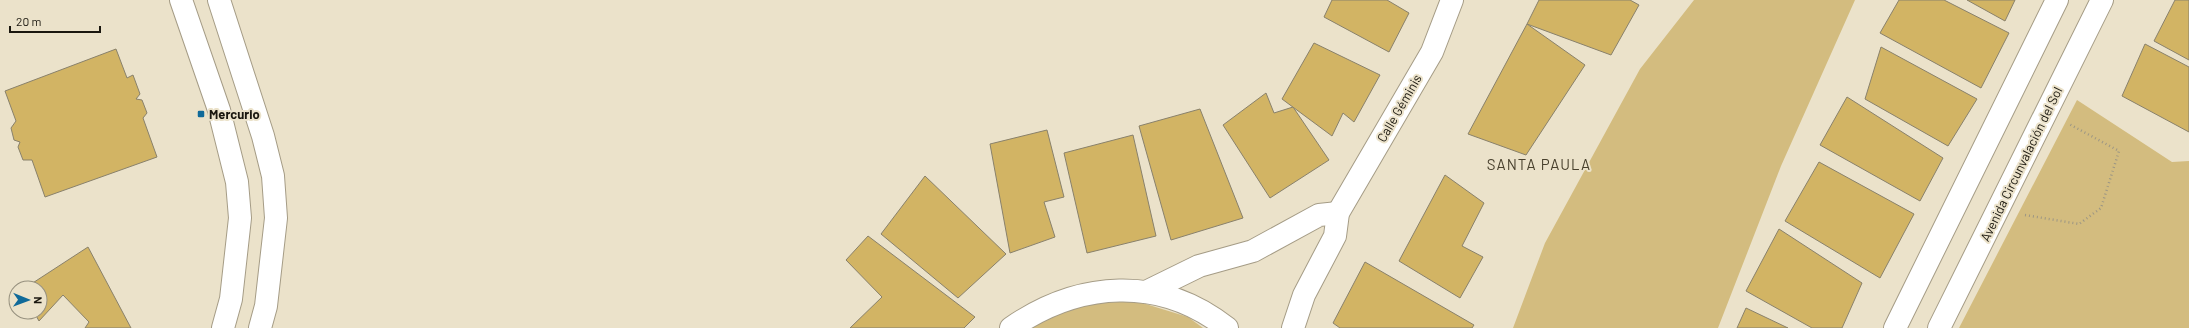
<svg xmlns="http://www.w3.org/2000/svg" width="2189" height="328" font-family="Barlow,sans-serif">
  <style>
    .green { fill: #d3bc7f }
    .building { fill: #d2b464; stroke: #89816b }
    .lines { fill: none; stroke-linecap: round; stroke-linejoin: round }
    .minor-casing { stroke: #a59c86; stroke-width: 24 }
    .path { stroke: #9c9684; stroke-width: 2.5; stroke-dasharray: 1 3; stroke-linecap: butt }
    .minor { stroke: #fff; stroke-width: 22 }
    .poi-dot { fill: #106a99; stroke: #ebe2ca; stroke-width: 1.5 }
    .labels { text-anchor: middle; stroke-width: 4; stroke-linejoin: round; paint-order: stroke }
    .street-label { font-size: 13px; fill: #1a170f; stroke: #ebe2ca }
    .poi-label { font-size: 13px; font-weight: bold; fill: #1a170f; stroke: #ebe2ca; text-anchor: start }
    .quarter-label { font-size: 15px; letter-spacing: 1px; fill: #48402d; stroke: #ebe2ca }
  </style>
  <rect width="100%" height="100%" fill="#ebe2ca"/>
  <g class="green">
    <polygon points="1694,0 1855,0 1781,166 1718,328 1513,328 1545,243 1640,69"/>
    <polygon points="2077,100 2172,162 2189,161 2189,328 1959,328"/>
    <polygon points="1136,301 1188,317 1203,328 1028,328 1082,304"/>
  </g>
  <g class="building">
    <polygon points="1332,0 1387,0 1409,13 1389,52 1324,17"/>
    <polygon points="1539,0 1630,0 1639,5 1611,55 1527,24"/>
    <polygon points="1899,0 1944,0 2009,33 1981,88 1880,33"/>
    <polygon points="1967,0 2015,0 2005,21"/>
    <polygon points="2175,0 2189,0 2189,60 2154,41"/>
    <polygon points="1527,24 1585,65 1526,155 1468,134"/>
    <polygon points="1314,43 1380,75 1354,122 1343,113 1332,136 1282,99"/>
    <polygon points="2145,44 2189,67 2189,132 2122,96"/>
    <polygon points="1881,47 1977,99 1948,146 1865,99"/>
    <polygon points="116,49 127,78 133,75 140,94 136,99 142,100 147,113 143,118 157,157 45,197 32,160 23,160 18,147 20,142 14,140 11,128 16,121 5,91"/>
    <polygon points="1266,93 1274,113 1293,107 1329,160 1270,198 1223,125"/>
    <polygon points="1847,97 1943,158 1920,201 1820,145"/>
    <polygon points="1200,109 1243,218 1171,240 1139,126"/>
    <polygon points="1047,130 1064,197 1044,202 1055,237 1010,253 990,144"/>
    <polygon points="1133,135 1156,236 1087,253 1064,153"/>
    <polygon points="1819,162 1914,214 1880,278 1785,221"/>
    <polygon points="1445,175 1484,203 1462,246 1483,257 1460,298 1399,261"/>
    <polygon points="925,176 1006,254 958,298 881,234"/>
    <polygon points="1779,229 1862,283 1842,328 1812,328 1746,291"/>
    <polygon points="868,236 975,317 964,328 850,328 882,297 846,260"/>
    <polygon points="88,247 131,328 85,328 89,322 63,295 39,321 34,312 40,312 40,288 25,288"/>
    <polygon points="1365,262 1474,325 1472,328 1340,328 1333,323"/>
    <polygon points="1746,308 1788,328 1737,328"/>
  </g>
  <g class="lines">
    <defs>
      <g id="minor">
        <polyline points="181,0 219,110 237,182 240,218 231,299 223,328"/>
        <polyline points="219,0 263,136 273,176 276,218 266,306 260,328"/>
        <polyline points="1146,292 1199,266 1253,251 1319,215 1338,213"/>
        <path d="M1011,328C1079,281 1160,275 1227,328"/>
        <polyline points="1293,328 1304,295 1335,236 1338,213 1432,52 1452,0"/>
        <polyline points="1895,328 2057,0"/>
        <polyline points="1939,328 2102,0"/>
      </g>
    </defs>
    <use href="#minor" class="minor-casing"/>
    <polyline class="path" points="2025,215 2079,224 2101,208 2119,151 2069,124"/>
    <use href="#minor" class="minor"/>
  </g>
  <rect class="poi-dot" x="197" y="110" width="8" height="8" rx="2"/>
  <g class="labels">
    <g class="street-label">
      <text transform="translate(1399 108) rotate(-60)" y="5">Calle Géminis</text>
      <text transform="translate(2021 164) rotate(-64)" y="5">Avenida Circunvalación del Sol</text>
    </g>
    <g class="poi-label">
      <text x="209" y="119">Mercurio</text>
    </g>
    <g class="quarter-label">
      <text x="1539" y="170">SANTA PAULA</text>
    </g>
  </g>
  <g transform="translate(28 300) rotate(91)"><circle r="19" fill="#ebe2ca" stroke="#97917f"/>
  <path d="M0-3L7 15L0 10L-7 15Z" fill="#106a99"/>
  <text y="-6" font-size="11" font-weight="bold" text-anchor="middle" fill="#1a170f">N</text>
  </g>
  <path d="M10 26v6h90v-6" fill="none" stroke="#1a170f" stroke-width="2"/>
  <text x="16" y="26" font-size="12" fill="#1a170f" stroke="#ebe2ca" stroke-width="3" paint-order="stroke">20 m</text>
</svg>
